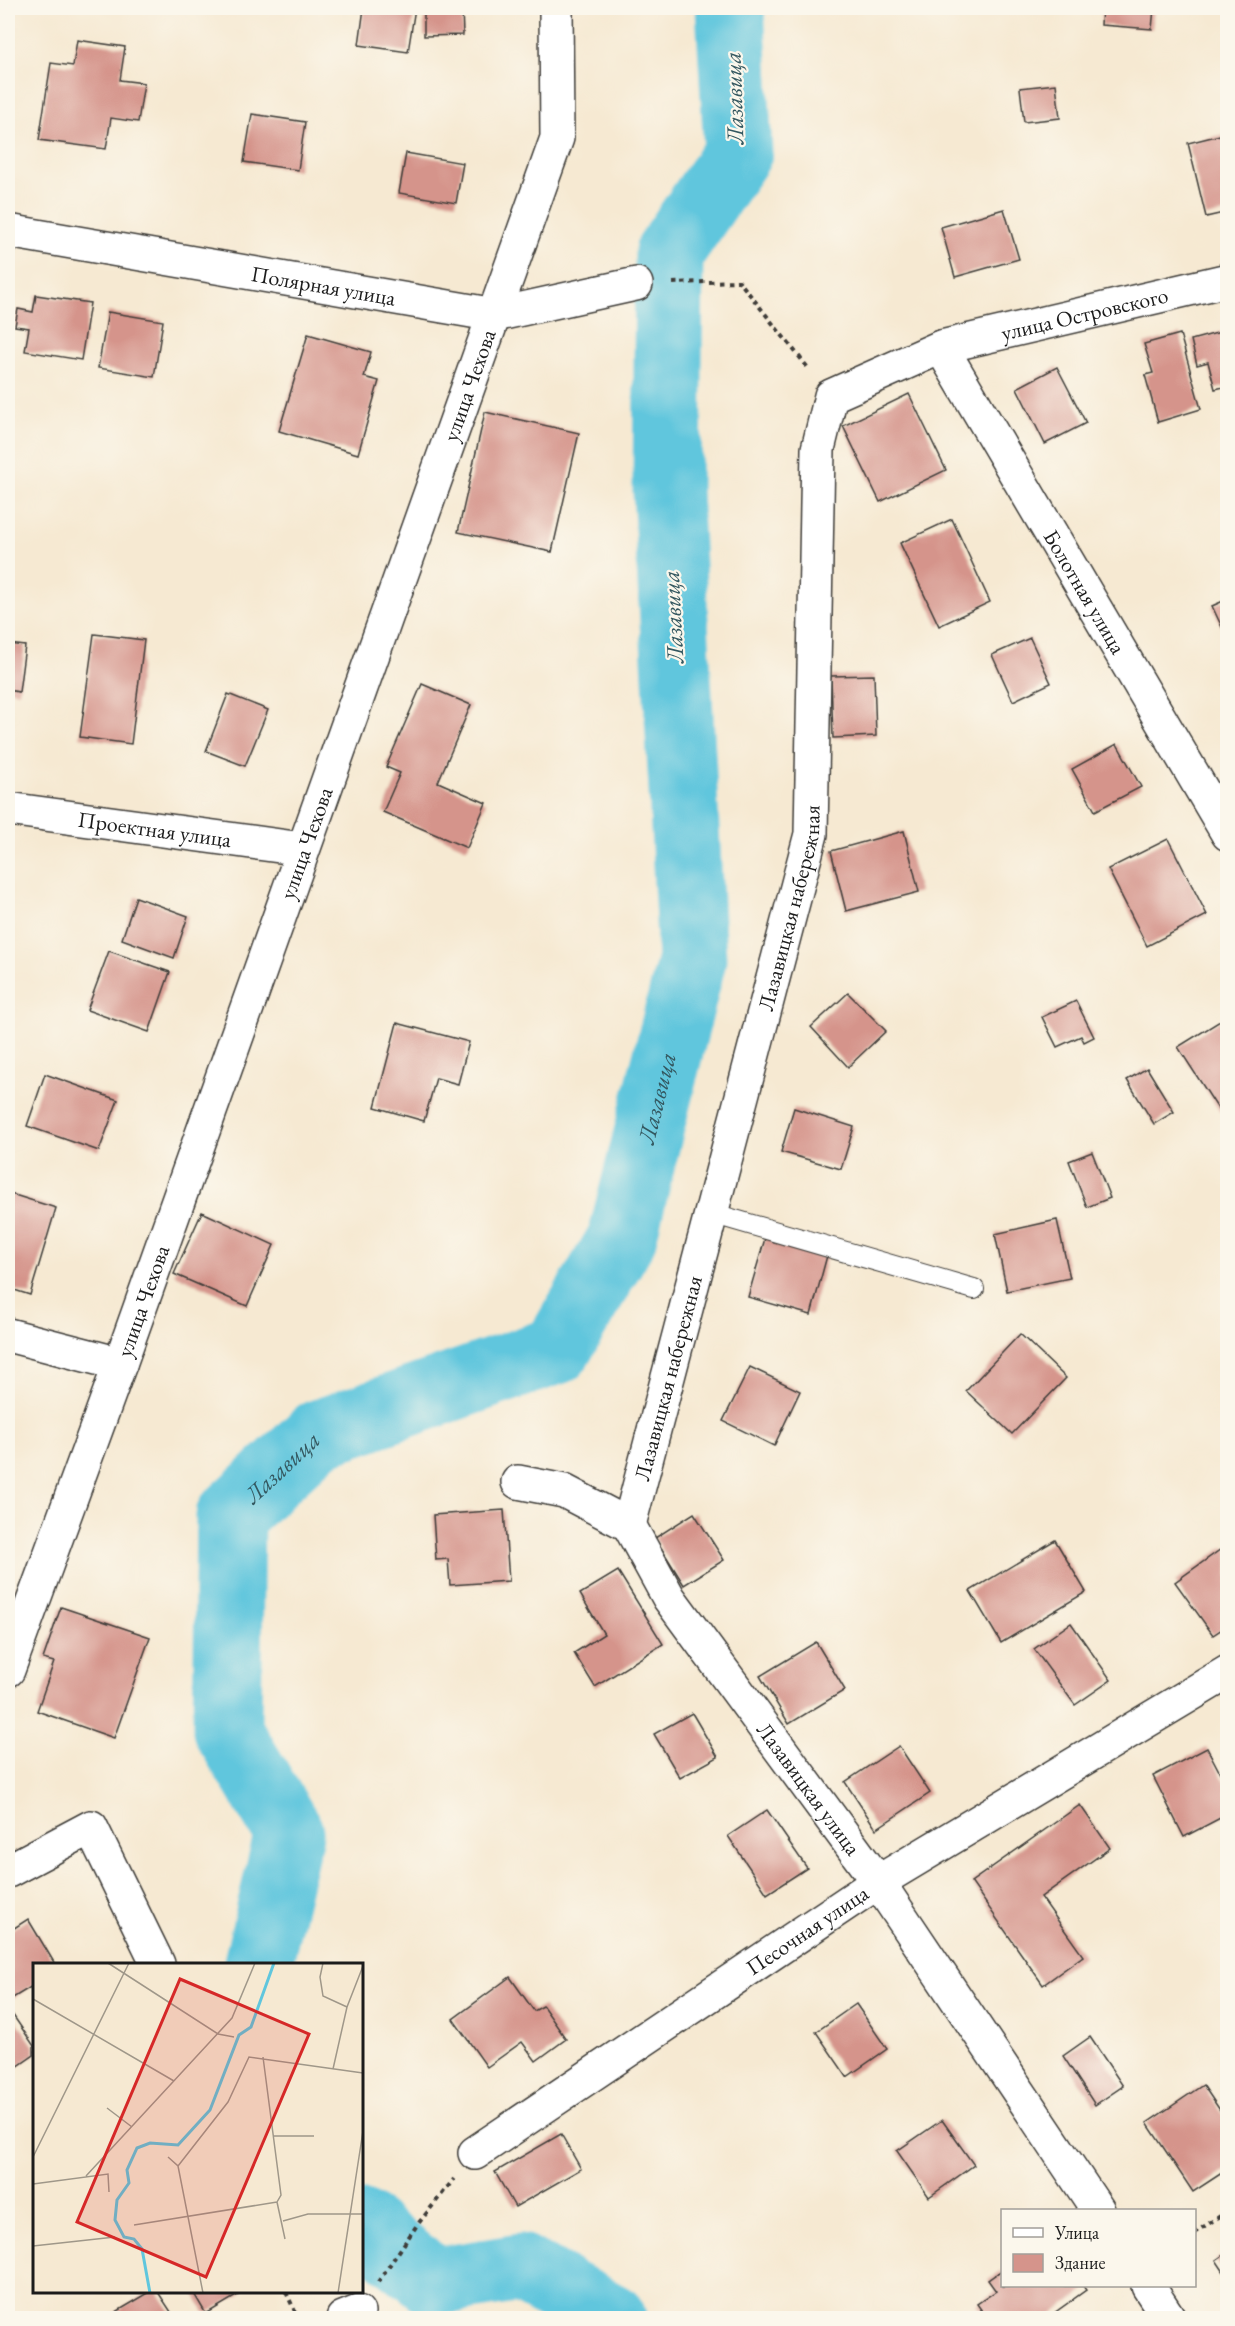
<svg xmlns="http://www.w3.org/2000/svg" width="1235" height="2326" font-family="'EB Garamond',serif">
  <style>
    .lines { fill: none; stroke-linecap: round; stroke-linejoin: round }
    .river { stroke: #60c6dd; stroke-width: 69 }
    .building { fill: #d5948b }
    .service-casing { stroke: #3d3b37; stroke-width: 22 }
    .minor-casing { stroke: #3d3b37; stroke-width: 36 }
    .path { stroke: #3d3b37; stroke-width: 4; stroke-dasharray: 4.5 4.5; stroke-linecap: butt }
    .service { stroke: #fff; stroke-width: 20 }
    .minor { stroke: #fff; stroke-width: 33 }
    .labels { text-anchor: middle; stroke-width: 4.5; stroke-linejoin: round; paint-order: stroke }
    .street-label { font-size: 22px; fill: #1c1c1c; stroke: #fbf7ec }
    .water-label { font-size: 24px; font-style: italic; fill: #345860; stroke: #fbf7ec }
    .inset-river { fill: none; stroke: #60c6dd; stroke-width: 3 }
    .inset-road { fill: none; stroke: #9f9789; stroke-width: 1.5 }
    .view { fill: #d62828; fill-opacity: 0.15; stroke: #d62828; stroke-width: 3 }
    .inset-edge { fill: none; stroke: #1c1c1c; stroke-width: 3 }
  </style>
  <rect width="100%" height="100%" fill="#fbf7ec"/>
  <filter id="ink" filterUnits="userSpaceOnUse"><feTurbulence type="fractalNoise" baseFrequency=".0167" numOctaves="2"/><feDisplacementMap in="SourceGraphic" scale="12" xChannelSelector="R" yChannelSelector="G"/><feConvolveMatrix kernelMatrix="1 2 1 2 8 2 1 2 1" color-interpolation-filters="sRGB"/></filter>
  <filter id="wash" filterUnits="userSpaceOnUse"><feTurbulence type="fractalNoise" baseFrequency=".008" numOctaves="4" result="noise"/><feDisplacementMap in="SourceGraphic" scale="24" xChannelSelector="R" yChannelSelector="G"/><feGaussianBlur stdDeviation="1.35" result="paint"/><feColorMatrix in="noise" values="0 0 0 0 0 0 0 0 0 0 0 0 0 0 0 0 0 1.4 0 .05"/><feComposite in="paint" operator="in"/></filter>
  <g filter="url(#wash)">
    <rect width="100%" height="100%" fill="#f6e9d2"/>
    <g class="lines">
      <g class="river">
        <path id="s1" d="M258,1964L289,1833L227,1729L230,1516L318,1434L557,1350L622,1238L692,959L667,490L669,253L738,152L730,8"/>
        <polyline points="362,2225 434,2282 520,2268 612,2318"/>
      </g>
    </g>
    <g id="blocks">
      <g class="building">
        <polygon points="364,8 415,8 408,52 359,45"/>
        <polygon points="424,8 462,8 463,35 424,36"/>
        <polygon points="1102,8 1154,8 1152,29 1101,25"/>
        <polygon points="77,40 125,47 120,80 144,83 138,122 111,118 106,149 39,140 51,63 73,66"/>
        <polygon points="1056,84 1060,118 1024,122 1020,88"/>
        <polygon points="252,114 305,122 298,170 244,162"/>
        <polygon points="1228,133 1228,212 1206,217 1188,143"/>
        <polygon points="406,153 463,163 456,203 399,193"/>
        <polygon points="1004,209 1019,259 955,277 941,227"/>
        <polygon points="36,295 90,303 81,360 25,351 29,328 15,326 18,309 33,312"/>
        <polygon points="108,312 163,321 154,377 98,368"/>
        <polygon points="1228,330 1228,386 1215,389 1208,362 1197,365 1191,340"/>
        <polygon points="308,334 371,352 364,377 379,381 358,454 279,431"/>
        <polygon points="1180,334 1201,409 1158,422 1145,375 1153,373 1144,344"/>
        <polygon points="1057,367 1086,423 1045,444 1017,388"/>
        <polygon points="909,394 946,470 880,502 843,426"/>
        <polygon points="485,412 579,433 552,552 458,532"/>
        <polygon points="952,519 990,602 939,626 900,543"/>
        <polygon points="1228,599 1228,640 1212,606"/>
        <polygon points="94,634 144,640 131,744 80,737"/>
        <polygon points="1030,638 1051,683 1013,701 992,655"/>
        <polygon points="8,644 25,646 19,692 8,690"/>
        <polygon points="874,675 876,736 833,738 831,676"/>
        <polygon points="422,684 471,705 438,782 486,803 467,848 383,812 400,773 386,767"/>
        <polygon points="228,694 268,710 245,766 206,751"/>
        <polygon points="1117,744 1141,787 1095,811 1072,769"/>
        <polygon points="904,831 919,892 846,911 831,851"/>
        <polygon points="1168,839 1207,915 1147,946 1108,869"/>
        <polygon points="136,897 188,916 174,958 122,939"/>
        <polygon points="109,951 170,972 149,1032 87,1010"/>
        <polygon points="848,993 886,1031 848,1067 811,1027"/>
        <polygon points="1076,1001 1094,1037 1084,1042 1081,1036 1057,1047 1042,1017"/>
        <polygon points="1228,1016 1228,1107 1220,1112 1178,1047"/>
        <polygon points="397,1023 469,1042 458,1084 436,1078 424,1121 375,1107"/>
        <polygon points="1147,1068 1174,1112 1154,1124 1127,1080"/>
        <polygon points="45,1074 118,1100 99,1151 27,1126"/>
        <polygon points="794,1108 854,1127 841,1169 781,1152"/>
        <polygon points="1092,1152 1110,1198 1087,1207 1069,1161"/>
        <polygon points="8,1193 56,1208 30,1295 8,1288"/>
        <polygon points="202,1212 274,1245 247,1306 174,1274"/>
        <polygon points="1057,1220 1070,1278 1007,1291 995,1234"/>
        <polygon points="766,1235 828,1252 811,1315 748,1297"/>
        <polygon points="1020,1334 1066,1378 1012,1434 966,1391"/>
        <polygon points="750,1367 800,1391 774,1446 723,1421"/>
        <polygon points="504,1510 509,1581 450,1585 448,1559 436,1560 433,1515"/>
        <polygon points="694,1513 724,1560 684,1585 655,1538"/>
        <polygon points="1055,1540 1086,1592 1001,1643 970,1591"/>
        <polygon points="1224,1547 1228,1551 1228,1625 1213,1635 1175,1582"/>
        <polygon points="618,1571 663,1644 595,1687 574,1653 604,1634 580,1594"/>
        <polygon points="61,1607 150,1637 114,1738 37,1711 54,1662 43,1659"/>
        <polygon points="1071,1623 1111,1680 1075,1705 1034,1649"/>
        <polygon points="816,1642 845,1690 789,1724 760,1676"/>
        <polygon points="692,1713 718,1757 680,1778 654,1734"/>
        <polygon points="899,1746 930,1793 876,1829 845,1782"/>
        <polygon points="1207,1748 1228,1788 1228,1814 1184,1837 1153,1776"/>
        <polygon points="1080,1805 1110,1848 1041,1897 1083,1956 1043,1985 971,1882"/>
        <polygon points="767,1810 807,1868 767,1894 728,1836"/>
        <polygon points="28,1919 55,1964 34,1964 34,1985 8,2001 8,1932"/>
        <polygon points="510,1977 534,2011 543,2006 566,2039 536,2061 522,2042 487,2067 453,2019"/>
        <polygon points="856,2004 887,2049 847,2077 816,2032"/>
        <polygon points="8,2008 34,2046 34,2055 8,2073"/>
        <polygon points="1090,2037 1123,2086 1095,2105 1063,2056"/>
        <polygon points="1203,2085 1228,2122 1228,2169 1193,2192 1147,2123"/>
        <polygon points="942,2120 974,2165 929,2197 897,2151"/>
        <polygon points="561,2134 581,2169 515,2207 495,2172"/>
        <polygon points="1228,2252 1228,2278 1216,2260"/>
        <polygon points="1002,2270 1002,2286 1083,2286 1086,2290 1047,2318 987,2318 977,2304 996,2291 988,2280"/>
        <polygon points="150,2292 158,2292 175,2318 113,2318 111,2315"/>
        <polygon points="193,2292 243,2292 206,2314"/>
      </g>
    </g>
  </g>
  <g filter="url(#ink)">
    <use href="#blocks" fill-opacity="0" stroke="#3d3b37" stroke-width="1.5"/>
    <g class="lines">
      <defs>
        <polyline id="service" points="711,1213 974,1289"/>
        <g id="minor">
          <path id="s2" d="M8,231L495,315L636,284"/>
          <path id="s3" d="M941,347L1228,834"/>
          <path id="s4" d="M8,809L302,849"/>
          <polyline points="8,1335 120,1364"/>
          <path id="s5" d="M518,1482L564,1491L629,1525L669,1598L878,1882L1098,2210"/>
          <path id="s6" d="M629,1525L811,834L818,449L831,396L941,347L1228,280"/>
          <path id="s7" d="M8,1670L120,1364L557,138L556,8"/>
          <polyline points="8,1871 91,1827 158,1964"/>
          <path id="s8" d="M475,2153L878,1882L1228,1672"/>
          <polyline points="1148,2286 1169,2318"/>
          <polyline points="343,2318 358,2312"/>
        </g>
      </defs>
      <use href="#service" class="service-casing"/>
      <use href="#minor" class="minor-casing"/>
      <g class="path">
        <polyline points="673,283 739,281 809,369"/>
        <polyline points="1194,2233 1228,2211"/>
        <polyline points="378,2282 417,2225 454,2179"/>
        <polyline points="286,2292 298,2318"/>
      </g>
      <use href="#service" class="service"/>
      <use href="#minor" class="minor"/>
    </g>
  </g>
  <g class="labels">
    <g class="street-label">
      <text dy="8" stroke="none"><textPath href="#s2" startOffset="320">Полярная улица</textPath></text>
      <text dy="8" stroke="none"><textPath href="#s6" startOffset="1422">улица Островского</textPath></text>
      <text dy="8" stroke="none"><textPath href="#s7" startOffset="1365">улица Чехова</textPath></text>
      <text dy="8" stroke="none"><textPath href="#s3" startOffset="284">Болотная улица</textPath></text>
      <text dy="8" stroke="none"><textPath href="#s4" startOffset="148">Проектная улица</textPath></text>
      <text dy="8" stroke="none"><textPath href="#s7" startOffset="879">улица Чехова</textPath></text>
      <text dy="8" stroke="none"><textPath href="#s6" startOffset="638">Лазавицкая набережная</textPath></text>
      <text dy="8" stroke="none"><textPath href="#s7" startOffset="393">улица Чехова</textPath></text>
      <text dy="8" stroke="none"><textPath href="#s6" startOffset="152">Лазавицкая набережная</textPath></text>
      <text dy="8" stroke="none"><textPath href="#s5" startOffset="440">Лазавицкая улица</textPath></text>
      <text dy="8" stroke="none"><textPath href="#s8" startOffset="400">Песочная улица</textPath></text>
    </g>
    <g class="water-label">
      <text transform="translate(734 98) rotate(-92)" y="8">Лазавица</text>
      <text transform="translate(673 617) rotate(-93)" y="8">Лазавица</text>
      <text dy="8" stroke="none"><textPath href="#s1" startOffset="1116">Лазавица</textPath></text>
      <text dy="8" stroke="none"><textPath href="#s1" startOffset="540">Лазавица</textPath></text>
    </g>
  </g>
  <g transform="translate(33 1963)">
    <rect width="330" height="330" fill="#f6e9d2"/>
    <path class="inset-river" d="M117,330L109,286L101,276L91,274L82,257L84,237L96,220L94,207L104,185L117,180L145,182L177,147L206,72L218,64L241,0"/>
    <path class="inset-road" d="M75,0L185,71L201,74M290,0L287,14L290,33L314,44M0,36L141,118M230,94L248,232L244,239L252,276M300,106L314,44L330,3M74,145L99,164M240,173H281M0,194L96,0M135,194L145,203L170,330M145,203L195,139L216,94L330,110M53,213L199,55L222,0M0,221L75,211L76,229M250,258L275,251H330M101,262L244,239M0,283L82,274M305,330L330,168"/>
    <path class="view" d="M147,16L276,71L173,314L44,259Z"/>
    <rect width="330" height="330" class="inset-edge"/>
  </g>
  <rect width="1235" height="2326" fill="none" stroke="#fbf7ec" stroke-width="30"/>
  <rect x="1001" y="2209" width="195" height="78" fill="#fbf7ec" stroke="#a29f99" stroke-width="1.5"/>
  <rect x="1013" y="2228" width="30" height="9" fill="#ffffff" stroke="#a29f99" stroke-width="1.5"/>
  <text x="1055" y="2239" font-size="18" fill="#1c1c1c">Улица</text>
  <rect x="1013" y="2254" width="30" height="18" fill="#d5948b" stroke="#a29f99" stroke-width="1.5"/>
  <text x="1055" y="2269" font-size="18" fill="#1c1c1c">Здание</text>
</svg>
